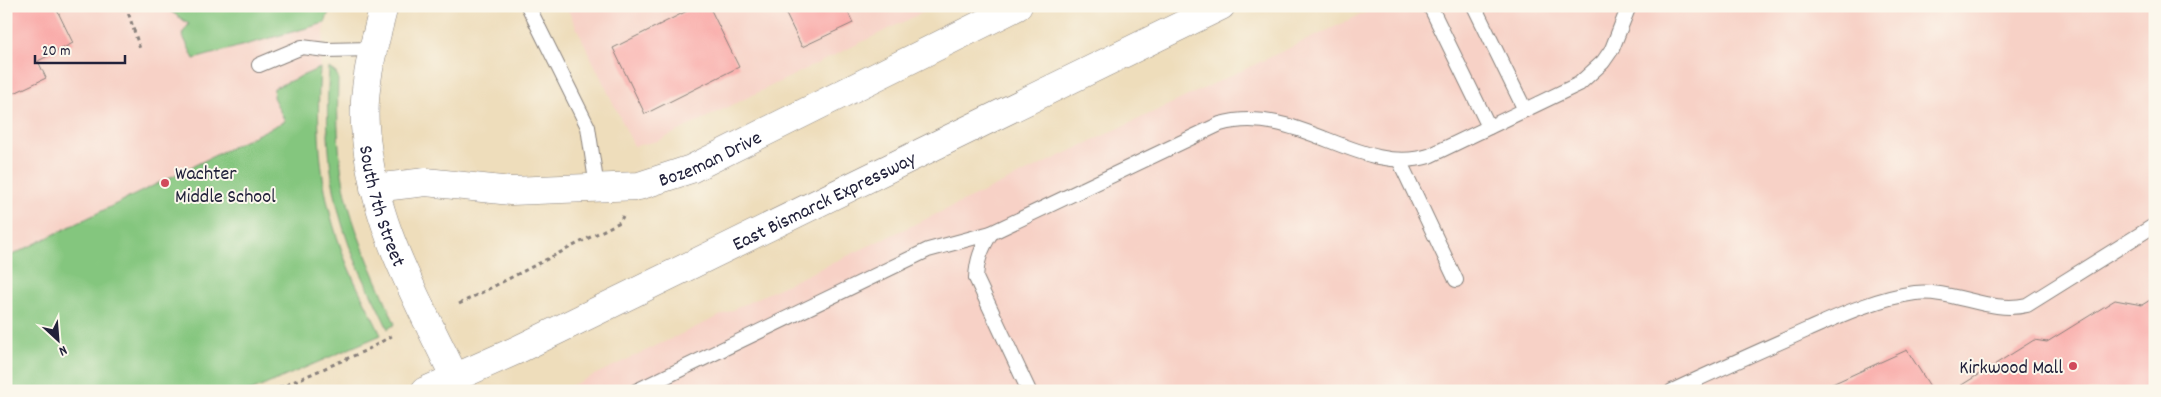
<svg xmlns="http://www.w3.org/2000/svg" width="2161" height="397" font-family="Dekko,sans-serif">
  <style>
    .built { fill: #f7d1c6 }
    .green { fill: #84c67e; stroke: #53745c }
    .building { fill: #f9a7a6 }
    .lines { fill: none; stroke-linecap: round; stroke-linejoin: round }
    .service-casing { stroke: #88807b; stroke-width: 16 }
    .minor-casing { stroke: #88807b; stroke-width: 29 }
    .tertiary-casing { stroke: #88807b; stroke-width: 29 }
    .primary-casing { stroke: #88807b; stroke-width: 29 }
    .path { stroke: #88807b; stroke-width: 3; stroke-dasharray: 4 4; stroke-linecap: butt }
    .service { stroke: #fff; stroke-width: 14 }
    .minor { stroke: #fff; stroke-width: 28 }
    .tertiary { stroke: #fff; stroke-width: 28 }
    .primary { stroke: #fff; stroke-width: 28 }
    .poi-dot { fill: #d1495b; stroke: #fbf7ec; stroke-width: 2 }
    .labels { text-anchor: middle; stroke-width: 4; stroke-linejoin: round; paint-order: stroke }
    .street-label { font-size: 20px; fill: #22223b; stroke: #fbf7ec }
    .poi-label { font-size: 20px; fill: #22223b; stroke: #fbf7ec; text-anchor: start }
  </style>
  <rect width="100%" height="100%" fill="#fbf7ec"/>
  <filter id="ink" filterUnits="userSpaceOnUse"><feTurbulence type="fractalNoise" baseFrequency=".02" numOctaves="2"/><feDisplacementMap in="SourceGraphic" scale="10" xChannelSelector="R" yChannelSelector="G"/><feConvolveMatrix kernelMatrix="1 2 1 2 8 2 1 2 1" color-interpolation-filters="sRGB"/></filter>
  <filter id="wash" filterUnits="userSpaceOnUse"><feTurbulence type="fractalNoise" baseFrequency=".0096" numOctaves="4" result="noise"/><feDisplacementMap in="SourceGraphic" scale="20" xChannelSelector="R" yChannelSelector="G"/><feGaussianBlur stdDeviation="1.12" result="paint"/><feColorMatrix in="noise" values="0 0 0 0 0 0 0 0 0 0 0 0 0 0 0 0 0 1.4 0 .05"/><feComposite in="paint" operator="in"/></filter>
  <g filter="url(#wash)">
    <rect width="100%" height="100%" fill="#edb"/>
    <g class="built">
      <polygon points="6,6 331,6 325,23 320,68 317,114 319,160 328,206 341,250 381,335 251,391 6,391"/>
      <polygon points="566,6 936,6 658,141 634,146"/>
      <polygon points="1379,6 2155,6 2155,391 560,391"/>
    </g>
    <g class="green">
      <polygon points="163,6 331,6 325,23 194,59 182,34 189,24"/>
      <path d="M320,68C316,130 319,189 341,248C351,278 368,307 381,335L251,391H6V258L285,121L273,97L274,88Z"/>
      <path d="M329,68L336,73L338,77C337,119 337,162 348,203C359,245 379,284 395,324L388,329C375,301 360,274 349,245C328,187 325,130 329,68Z"/>
    </g>
    <g id="blocks">
      <g class="building">
        <polygon points="6,6 55,6 73,43 38,61 46,78 6,97"/>
        <polygon points="697,6 709,6 739,67 645,114 613,48"/>
        <polygon points="782,6 845,6 853,23 802,47"/>
        <polygon points="2155,297 2155,391 1952,391 2034,340 2047,342 2115,300 2142,305"/>
        <polygon points="1907,350 1933,391 1817,391"/>
      </g>
    </g>
  </g>
  <g filter="url(#ink)">
    <use href="#blocks" fill-opacity="0" stroke="#88807b" stroke-width="1"/>
    <g class="lines">
      <defs>
        <g id="service">
          <polyline points="528,6 588,127 597,188"/>
          <polyline points="1430,6 1489,127"/>
          <polyline points="1474,6 1525,110"/>
          <polyline points="259,65 302,47 326,50 372,49"/>
          <polyline points="1399,160 1456,280"/>
          <path d="M991,233C981,249 977,260 976,278L1029,391"/>
          <path d="M636,391L928,250L991,233L1220,124C1297,102 1359,177 1429,156L1579,84L1603,62L1612,49L1629,6"/>
          <path d="M1672,391C1717,370 1762,350 1807,330C1841,315 1877,298 1915,293C1953,289 1990,314 2027,305L2155,225"/>
        </g>
        <g id="minor">
          <path id="s1" d="M374,188L426,182L511,191L639,186L691,169L1018,6"/>
        </g>
        <g id="tertiary">
          <path id="s2" d="M384,6C374,45 362,86 365,126C372,223 414,292 455,378"/>
        </g>
        <g id="primary">
          <path id="s3" d="M425,391L517,350L1221,6"/>
        </g>
      </defs>
      <use href="#service" class="service-casing"/>
      <use href="#minor" class="minor-casing"/>
      <use href="#tertiary" class="tertiary-casing"/>
      <use href="#primary" class="primary-casing"/>
      <g class="path">
        <polyline points="126,6 140,49"/>
        <polyline points="459,304 620,222 623,216"/>
        <polyline points="272,391 367,350 395,334"/>
      </g>
      <use href="#service" class="service"/>
      <use href="#minor" class="minor"/>
      <use href="#tertiary" class="tertiary"/>
      <use href="#primary" class="primary"/>
    </g>
  </g>
  <g class="poi-dot">
    <circle cx="165" cy="183" r="5"/>
    <circle cx="2073" cy="366" r="5"/>
  </g>
  <g class="labels">
    <g class="street-label">
      <text dy="7" stroke="none"><textPath href="#s1" startOffset="342">Bozeman Drive</textPath></text>
      <text dy="7" stroke="none"><textPath href="#s3" startOffset="442">East Bismarck Expressway</textPath></text>
      <text dy="7" stroke="none"><textPath href="#s2" startOffset="204">South 7th Street</textPath></text>
    </g>
    <g class="poi-label">
      <text x="175" y="179">Wachter<tspan x="175" dy="23">Middle School</tspan></text>
      <text x="2063" y="373" text-anchor="end">Kirkwood Mall</text>
    </g>
  </g>
  <rect width="2161" height="397" fill="none" stroke="#fbf7ec" stroke-width="25"/>
  <g transform="translate(58 340) rotate(154)" stroke="#fbf7ec" stroke-width="4" paint-order="stroke">
  <path d="M0-4L9 19L0 12L-9 19Z" fill="#22223b"/>
  <text y="-8" font-size="14" font-weight="bold" text-anchor="middle" fill="#22223b">N</text>
  </g>
  <path d="M35 55v8h90v-8" fill="none" stroke="#22223b" stroke-width="2.5"/>
  <text x="42" y="55" font-size="15" fill="#22223b" stroke="#fbf7ec" stroke-width="4" paint-order="stroke">20 m</text>
</svg>
